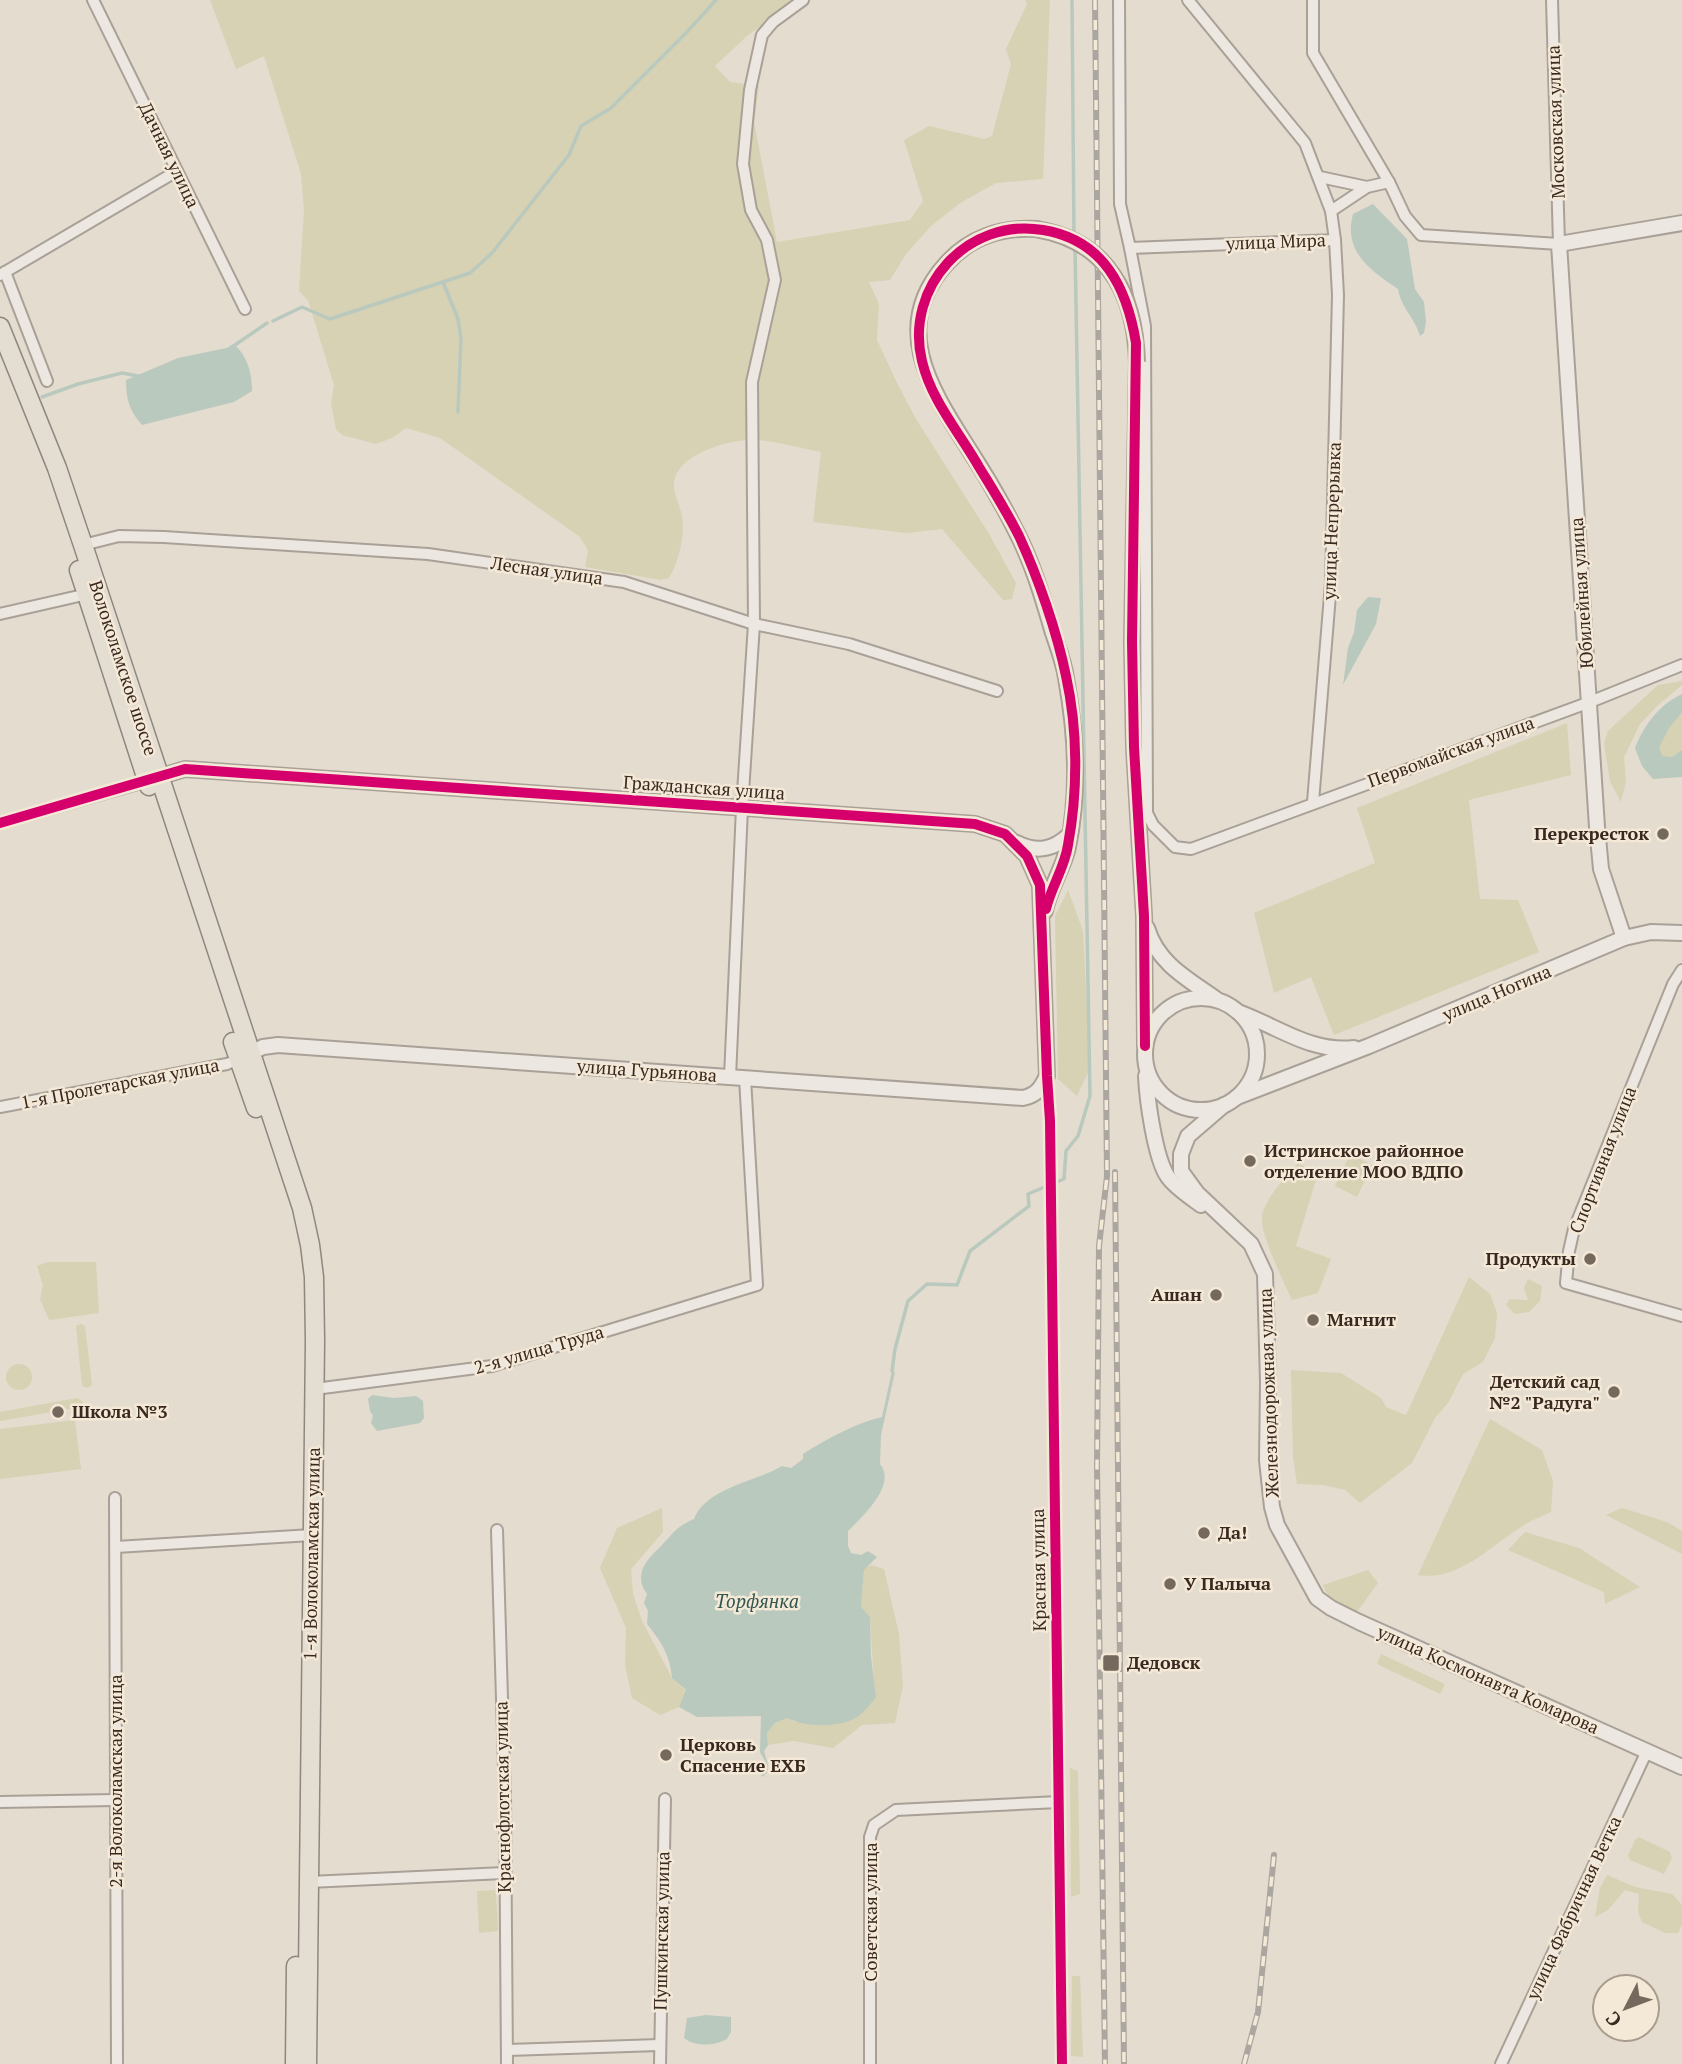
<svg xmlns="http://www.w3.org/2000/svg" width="1682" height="2064" font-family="'PT Serif',serif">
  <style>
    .green { fill: #d6d2b3 }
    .water { fill: #bac9be }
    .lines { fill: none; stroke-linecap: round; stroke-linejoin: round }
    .stream { stroke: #bac9be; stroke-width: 3.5 }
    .minor-casing { stroke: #a9a198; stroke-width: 14 }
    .tertiary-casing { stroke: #a9a198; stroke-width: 18 }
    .primary-casing { stroke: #8f877f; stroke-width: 21 }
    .minor { stroke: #ece7e0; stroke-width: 10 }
    .tertiary { stroke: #ece7e0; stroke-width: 14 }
    .primary { stroke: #e4ddd2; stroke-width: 18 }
    .rail-casing { stroke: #aca6a1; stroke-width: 6 }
    .rail { stroke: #f4e8d7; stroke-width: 3.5; stroke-dasharray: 10; stroke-linecap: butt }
    .tertiary-bridge-casing { stroke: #a9a198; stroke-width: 18; stroke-linecap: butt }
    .tertiary-bridge { stroke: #ece7e0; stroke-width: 14 }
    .cycleway-casing { stroke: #f4e8d7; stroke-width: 15 }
    .cycleway { stroke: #d6006c; stroke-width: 10 }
    .poi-dot { fill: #75685d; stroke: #f4e8d7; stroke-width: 2.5 }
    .labels { text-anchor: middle; stroke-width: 5; stroke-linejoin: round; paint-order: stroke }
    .street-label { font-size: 18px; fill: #392920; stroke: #f4e8d7 }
    .poi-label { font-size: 18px; font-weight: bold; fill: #392920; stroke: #f4e8d7; text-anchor: start }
    .water-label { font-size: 19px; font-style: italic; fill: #305750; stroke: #f4e8d7 }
  </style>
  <rect width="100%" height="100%" fill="#e4dccf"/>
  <g class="green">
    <path d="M210,0H799L748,35L715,66L730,82L759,86L754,122L777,242L910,220L923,201L904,140L929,126L984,139L992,136L1011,64L1006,49L1027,4L1025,0H1050L1043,179L996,183L960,203L930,227L906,254L890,280L869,282L879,304L877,340L896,381L916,419L989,534L1016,583L1012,599L1003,600L942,529L906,533L813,522L821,452C800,448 779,442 757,440C733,438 674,454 674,485C674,495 680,506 682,516C685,536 679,561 669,578L661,580L585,567L588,550L580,537L440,438L406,428L392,438L376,444L342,435L336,429L331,404L334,385L308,300L299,291L304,210L301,174L264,56L236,69Z"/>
    <polygon points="1682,681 1682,685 1658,705 1640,724 1624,757 1626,781 1621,802 1610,781 1604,743 1608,731 1658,685"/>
    <path d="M1682,712V750L1672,757L1663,756L1659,748C1664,735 1671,721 1682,712Z"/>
    <polygon points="1567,723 1571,775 1469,800 1480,899 1518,900 1539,952 1334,1035 1311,977 1274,993 1254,913 1375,863 1357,808"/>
    <polygon points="1068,890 1083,931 1090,1068 1077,1096 1058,1079 1055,916"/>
    <polygon points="1350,1154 1372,1165 1357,1197 1335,1186"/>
    <path d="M1298,1163L1318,1173L1296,1246L1331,1259L1318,1293L1292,1300C1284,1283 1260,1234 1262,1217C1263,1201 1287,1175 1298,1163Z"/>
    <polygon points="48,1262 96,1262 99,1313 49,1320 40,1299 43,1285 37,1266"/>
    <polygon points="1469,1277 1490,1294 1497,1313 1495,1338 1483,1362 1463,1374 1448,1403 1435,1418 1412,1463 1360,1503 1345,1490 1323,1485 1297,1484 1293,1456 1291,1370 1341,1373 1381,1398 1386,1407 1406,1415"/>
    <polygon points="1528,1279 1542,1286 1540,1301 1529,1312 1515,1314 1506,1305 1510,1299 1528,1300 1524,1288"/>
    <polygon points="81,1324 85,1326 92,1385 87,1388 82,1386 76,1326"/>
    <circle cx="19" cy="1377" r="13"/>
    <polygon points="77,1398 83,1402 81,1407 0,1421 0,1412"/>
    <path d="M1490,1419L1542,1450L1553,1481L1551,1512C1543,1516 1534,1519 1526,1524C1493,1543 1460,1582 1418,1575Z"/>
    <polygon points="75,1420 81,1469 0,1479 0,1429"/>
    <polygon points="662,1508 663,1532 631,1569 633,1594 642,1621 672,1678 686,1691 679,1707 660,1715 632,1698 625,1665 626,1628 600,1568 617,1528"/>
    <polygon points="1622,1508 1667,1522 1682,1531 1682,1554 1606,1515"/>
    <polygon points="1525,1532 1579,1548 1640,1587 1605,1604 1604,1592 1508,1550"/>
    <polygon points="871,1565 884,1569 899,1634 903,1686 895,1723 862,1725 833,1748 794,1741 768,1745 767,1733 775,1723 788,1718 795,1722 868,1706 875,1699 870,1617 861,1607 864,1569"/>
    <path d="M1368,1570L1378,1583L1354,1616C1340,1608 1328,1601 1323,1585Z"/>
    <polygon points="1381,1654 1445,1684 1440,1694 1377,1664"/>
    <polygon points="1070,1768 1078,1771 1080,1894 1071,1897"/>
    <polygon points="1639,1837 1670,1852 1672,1858 1664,1874 1630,1860 1628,1855 1635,1840"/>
    <polygon points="1607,1875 1635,1887 1672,1894 1682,1905 1682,1924 1678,1933 1665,1933 1642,1922 1638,1912 1639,1894 1625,1890 1608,1910 1595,1917 1600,1888"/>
    <polygon points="496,1890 498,1931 479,1933 477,1891"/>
    <polygon points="1072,1976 1080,1976 1083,2057 1071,2056"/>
  </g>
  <g class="water">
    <path d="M1373,204L1407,239L1415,289L1424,302L1426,322L1424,333L1420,336C1414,316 1402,310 1398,289C1370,270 1343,252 1353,214Z"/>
    <path d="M236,346C248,358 252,374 252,391L234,402L142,425C129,410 126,399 126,380L178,358Z"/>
    <polygon points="1368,597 1381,598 1376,624 1343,685 1348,648 1354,632 1357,610"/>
    <path d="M1682,694V712L1669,728L1659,748L1663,756L1672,757L1682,750V777L1653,779L1642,766L1635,748C1644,725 1659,705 1682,694Z"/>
    <path d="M892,1371L895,1372L881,1435L880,1464C897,1485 863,1516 848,1531V1546L851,1553L861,1555L868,1551L877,1557L864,1570L861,1607L870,1617L871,1656L876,1698C871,1703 866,1710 860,1715C845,1728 804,1728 788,1718L775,1723L767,1733L768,1745L764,1751L768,1765L767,1773L762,1777L761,1772L766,1763L760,1752L761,1716L697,1717L679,1707L686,1690L672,1678C670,1655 661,1641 647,1624L648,1611L644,1603L647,1594C633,1575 646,1560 660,1547C674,1533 674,1528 694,1519C706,1488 755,1482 782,1466L791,1468L803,1459V1454C827,1439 855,1423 882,1417Z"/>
    <polygon points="372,1395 394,1398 416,1396 423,1401 424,1418 420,1423 377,1431 371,1423 373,1416 370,1411 368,1399"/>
    <path d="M706,2015L731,2017V2032L727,2039C715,2046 695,2047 684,2038L687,2018Z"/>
  </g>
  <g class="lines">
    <g class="stream">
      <polyline points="1072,0 1074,237"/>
      <polyline points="443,282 458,319 461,338 458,412"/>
      <polyline points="273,321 302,307 330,319 470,273 492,253 569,155 581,126 611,108 687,32 716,0"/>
      <polyline points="229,349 267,323"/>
      <polyline points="42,397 78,384 122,373 138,376"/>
      <polyline points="1054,1183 1064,1179 1066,1151 1078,1136 1090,1096 1075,248"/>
      <polyline points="892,1371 895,1349 908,1301 927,1284 957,1285 970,1251 1029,1206 1028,1194 1047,1186"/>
    </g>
    <defs>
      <g id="minor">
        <polyline points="93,0 245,309"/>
        <polyline points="1119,0 1120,204 1130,248 1335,240 1331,211 1367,187 1389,182 1405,216 1421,235 1559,244 1552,0"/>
        <polyline points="1188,0 1305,143 1331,211"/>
        <polyline points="1313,0 1313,53 1389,182"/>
        <polyline points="1320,177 1367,187"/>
        <polyline points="1130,248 1145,326 1147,813 1153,825 1175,847 1191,849 1590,702 1682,665"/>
        <polyline points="5,272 47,381"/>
        <polyline points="0,275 177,171"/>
        <polyline points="83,545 119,536 164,537 428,554 624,582 754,624 849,644 997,691"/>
        <polyline points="0,614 92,593"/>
        <polyline points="1313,802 1331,583 1338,295 1335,240"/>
        <polyline points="0,823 148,781"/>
        <polyline points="1682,970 1673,984 1574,1229 1569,1251 1566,1283 1682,1316"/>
        <polyline points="730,1077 742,808 754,624 752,382 775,280 767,240 751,210 743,164 750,90 762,35 773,22 803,0"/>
        <polyline points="1047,1077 1050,1121 1062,2064"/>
        <polyline points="0,1107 227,1064 239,1059"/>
        <polyline points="315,1389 492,1366 757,1285 745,1078"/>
        <polyline points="115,1498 117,2064"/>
        <polyline points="497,1530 505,1800 507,2064"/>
        <polyline points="116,1547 312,1535"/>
        <polyline points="0,1802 116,1800"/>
        <polyline points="309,1882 504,1873"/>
        <polyline points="507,2050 659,2045"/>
        <polyline points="660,2064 665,1799"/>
        <polyline points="870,2064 870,1837 874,1825 896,1810 1059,1802"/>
        <polyline points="1501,2064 1647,1751"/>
      </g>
      <g id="tertiary">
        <path d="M1036,229C1001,227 969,238 946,264C888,328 933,392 970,451C987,477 1003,505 1017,533C1033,564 1043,599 1053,633C1058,648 1064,663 1066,678C1076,733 1079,793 1068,847C1063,869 1049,889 1045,911"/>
        <polyline points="1137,362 1132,642 1134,747 1144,916 1145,1046"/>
        <path d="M152,779L185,769L975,824L1005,834L1027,856L1040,885L1047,1076C1041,1088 1037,1095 1023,1098L278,1045L263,1047L244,1056"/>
        <path d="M1017,843C1037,853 1053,850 1069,835"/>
        <path d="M1147,928C1158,964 1188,979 1216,999"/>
        <polyline points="1624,938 1601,869 1597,827 1559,244 1682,223"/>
        <circle cx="1201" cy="1054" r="56"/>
        <path d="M1238,1012C1277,1026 1311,1053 1354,1048"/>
        <path d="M1146,1076C1147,1099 1155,1159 1168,1177C1176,1188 1190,1197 1201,1205"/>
        <polyline points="1237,1097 1369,1046 1624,938 1651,932 1682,933"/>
        <polyline points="1224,1105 1188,1136 1181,1154 1181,1171 1197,1193 1251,1244 1265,1274 1268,1382 1267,1460 1272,1507 1277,1525 1317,1598 1331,1608 1359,1622 1682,1767"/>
      </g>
      <g id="primary">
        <polyline points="0,327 57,468 83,545 302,1208 310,1245 314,1277 315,1341 307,2064"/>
        <polyline points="79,570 149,786"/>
        <polyline points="233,1042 256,1108"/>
        <polyline points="295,2064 296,1966"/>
      </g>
    </defs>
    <use href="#minor" class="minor-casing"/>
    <use href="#tertiary" class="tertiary-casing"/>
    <use href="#primary" class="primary-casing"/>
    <use href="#minor" class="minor"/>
    <use href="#tertiary" class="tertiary"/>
    <use href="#primary" class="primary"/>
    <defs>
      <g id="rail">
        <polyline points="1095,0 1107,1176 1099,1246 1097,1466 1105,2064"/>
        <polyline points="1115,1172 1124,2064"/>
        <polyline points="1244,2064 1258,2012 1274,1855"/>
      </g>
    </defs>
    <use href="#rail" class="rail-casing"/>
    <use href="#rail" class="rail"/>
    <defs>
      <path id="tertiary-bridge" d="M1036,229C1108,241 1135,294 1137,362"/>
    </defs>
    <use href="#tertiary-bridge" class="tertiary-bridge-casing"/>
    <use href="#tertiary-bridge" class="tertiary-bridge"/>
    <defs>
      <g id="cycleway">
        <polyline points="0,823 185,769 975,824 1005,834 1027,856 1040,885 1047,1076 1050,1121 1062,2064"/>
        <path d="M1046,909C1051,887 1065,867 1068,845C1078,791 1078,730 1066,676C1057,632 1038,577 1019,536C1007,512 993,490 979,467C959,432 931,400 922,361C904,287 968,217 1043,230C1104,240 1127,288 1136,343L1132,642L1134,747L1144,916L1145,1046"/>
      </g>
    </defs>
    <use href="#cycleway" class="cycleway-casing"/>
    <use href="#cycleway" class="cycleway"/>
  </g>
  <g class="poi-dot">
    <circle cx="1663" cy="834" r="7"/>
    <circle cx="1250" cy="1161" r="7"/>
    <circle cx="1590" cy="1259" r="7"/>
    <circle cx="1216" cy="1295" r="7"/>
    <circle cx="1313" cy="1320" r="7"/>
    <circle cx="1614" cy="1392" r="7"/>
    <circle cx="58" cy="1412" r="7"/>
    <circle cx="1204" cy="1533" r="7"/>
    <circle cx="1170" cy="1584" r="7"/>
    <rect x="1102" y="1654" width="18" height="18" rx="3.5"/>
    <circle cx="666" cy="1755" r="7"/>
  </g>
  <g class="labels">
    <g class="street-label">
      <text transform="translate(1556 122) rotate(-92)" y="6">Московская улица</text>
      <text transform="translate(169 155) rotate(64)" y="6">Дачная улица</text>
      <text transform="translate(1276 242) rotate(-2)" y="6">улица Мира</text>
      <text transform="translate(1332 521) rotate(-88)" y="6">улица Непрерывка</text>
      <text transform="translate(547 571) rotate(8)" y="6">Лесная улица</text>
      <text transform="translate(1582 593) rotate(-94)" y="6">Юбилейная улица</text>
      <text transform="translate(123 668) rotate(72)" y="6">Волоколамское шоссе</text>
      <text transform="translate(1451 752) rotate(-20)" y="6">Первомайская улица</text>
      <text transform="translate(704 788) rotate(4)" y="6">Гражданская улица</text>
      <text transform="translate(1497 993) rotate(-23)" y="6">улица Ногина</text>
      <text transform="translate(647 1071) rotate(4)" y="6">улица Гурьянова</text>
      <text transform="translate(120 1084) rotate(-11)" y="6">1-я Пролетарская улица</text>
      <text transform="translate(1603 1160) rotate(-69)" y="6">Спортивная улица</text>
      <text transform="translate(539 1350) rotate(-16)" y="6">2-я улица Труда</text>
      <text transform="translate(1269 1393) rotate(-92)" y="6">Железнодорожная улица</text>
      <text transform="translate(312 1554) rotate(-89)" y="6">1-я Волоколамская улица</text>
      <text transform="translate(1039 1570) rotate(-91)" y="6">Красная улица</text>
      <text transform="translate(1488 1680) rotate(24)" y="6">улица Космонавта Комарова</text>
      <text transform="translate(116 1781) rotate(-90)" y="6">2-я Волоколамская улица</text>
      <text transform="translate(503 1797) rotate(-91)" y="6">Краснофлотская улица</text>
      <text transform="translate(1574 1908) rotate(-65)" y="6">улица Фабричная Ветка</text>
      <text transform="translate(871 1912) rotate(-90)" y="6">Советская улица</text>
      <text transform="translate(662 1931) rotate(-89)" y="6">Пушкинская улица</text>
    </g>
    <g class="poi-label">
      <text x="1649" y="840" text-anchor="end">Перекресток</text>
      <text x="1264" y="1157">Истринское районное<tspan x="1264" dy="21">отделение МОО ВДПО</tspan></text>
      <text x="1576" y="1265" text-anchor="end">Продукты</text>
      <text x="1202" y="1301" text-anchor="end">Ашан</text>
      <text x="1327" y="1326">Магнит</text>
      <text x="1600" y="1388" text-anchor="end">Детский сад<tspan x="1600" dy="21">№2 "Радуга"</tspan></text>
      <text x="72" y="1418">Школа №3</text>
      <text x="1218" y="1539">Да!</text>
      <text x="1184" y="1590">У Палыча</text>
      <text x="1127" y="1669">Дедовск</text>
      <text x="680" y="1751">Церковь<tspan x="680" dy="21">Спасение ЕХБ</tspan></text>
    </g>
    <g class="water-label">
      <text x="757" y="1608">Торфянка</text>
    </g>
  </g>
  <g transform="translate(1626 2008) rotate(228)"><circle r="33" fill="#f4e8d7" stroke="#a99c8e" stroke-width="2"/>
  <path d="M0-5L12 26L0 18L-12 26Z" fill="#75685d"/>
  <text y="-10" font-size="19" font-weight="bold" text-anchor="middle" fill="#392920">С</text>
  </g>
</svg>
